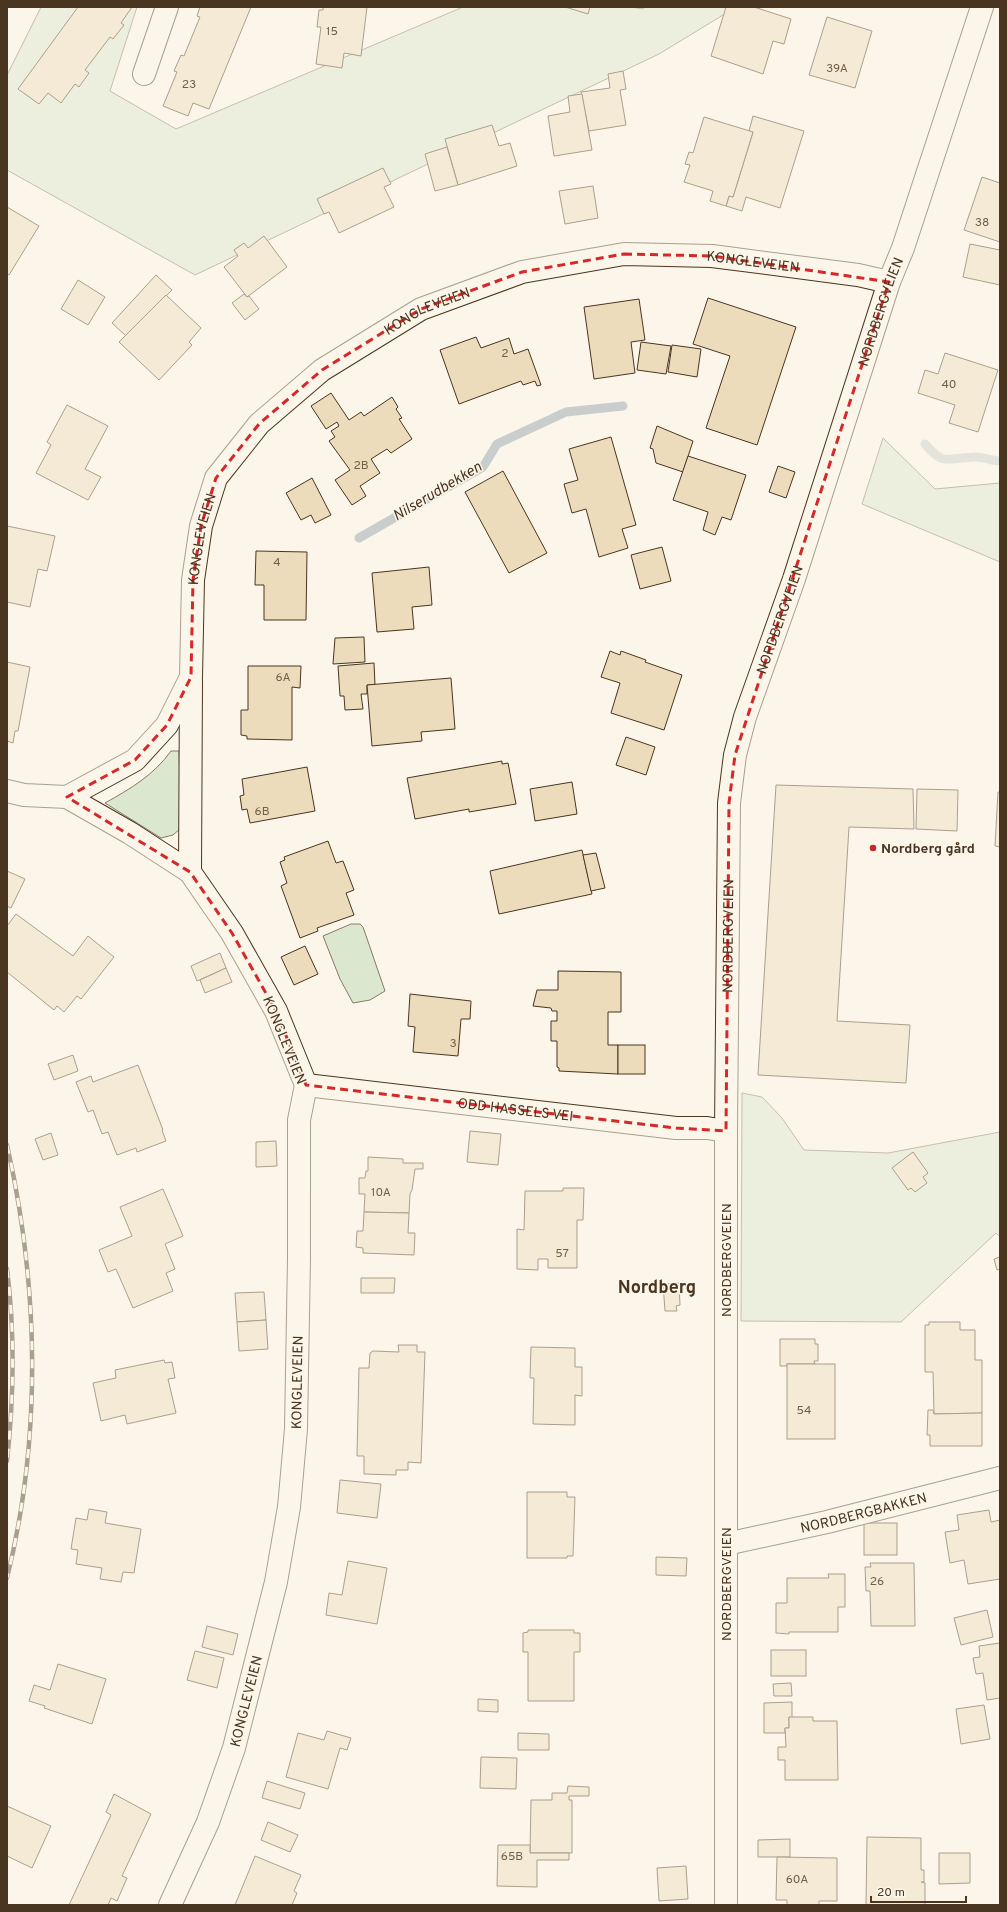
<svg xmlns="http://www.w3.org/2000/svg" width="1007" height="1912" font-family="Overpass,sans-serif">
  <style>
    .green { fill: #dce7d0; stroke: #887966 }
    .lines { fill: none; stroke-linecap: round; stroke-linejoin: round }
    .stream { stroke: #c9cecd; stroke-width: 9 }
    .building { fill: #ecdcbc; stroke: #4a3520 }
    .minor-casing { stroke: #4a3520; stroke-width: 24 }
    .minor { stroke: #fbf6e9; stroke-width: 22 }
    .rail-casing { stroke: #4a3520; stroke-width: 4.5 }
    .rail { stroke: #fbf6e9; stroke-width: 3; stroke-dasharray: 9; stroke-linecap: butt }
    .marked { fill: none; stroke: #d62828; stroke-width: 3; stroke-dasharray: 8 5; stroke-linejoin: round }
    .poi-dot { fill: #c62828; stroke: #fbf6e9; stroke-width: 1.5 }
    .labels { text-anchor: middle; stroke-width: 3; stroke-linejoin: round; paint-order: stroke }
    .number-label { font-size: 12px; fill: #725f47 }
    .street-label { font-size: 14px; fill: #4a3520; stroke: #fbf6e9 }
    .poi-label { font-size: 14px; font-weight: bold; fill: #4a3520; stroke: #fbf6e9; text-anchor: start }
    .water-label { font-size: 15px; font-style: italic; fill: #4a3520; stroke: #fbf6e9 }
    .district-label { font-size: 18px; font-weight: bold; fill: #4a3520; stroke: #fbf6e9 }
  </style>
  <rect width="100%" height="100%" fill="#fbf6e9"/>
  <g class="green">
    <polygon points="41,7 137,7 110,91 176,129 463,7 631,7 643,9 644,7 729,7 728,12 659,54 195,275 7,170 7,75"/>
    <polygon points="883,438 935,489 1000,483 1000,562 862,504"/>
    <path d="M171,751H179L181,828L173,835L161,838L105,803C130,789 154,775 171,751Z"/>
    <polygon points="351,924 360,924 363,927 385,991 370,1000 353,1003 340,979 323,936"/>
    <polygon points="742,1093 762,1097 782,1118 804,1150 888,1153 1000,1132 1000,1237 996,1233 901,1322 741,1321"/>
  </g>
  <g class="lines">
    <g class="stream">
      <path d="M925,444C945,468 949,457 975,457C984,457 992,461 1000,461"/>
      <polyline points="359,538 483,467 497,444 566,412 623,406"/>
    </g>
  </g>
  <g class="building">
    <polygon points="78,7 132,7 121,23 124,25 113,39 110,37 85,70 89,73 79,87 75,84 61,103 48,93 39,104 18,89"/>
    <polygon points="200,7 251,7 209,109 193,103 188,116 163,106 177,72 174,71 181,55 184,56 200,17 197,16"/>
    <polygon points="323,7 367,7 361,56 344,53 342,68 316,64 321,27 317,27 319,10 323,10"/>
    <polygon points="565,7 590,7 588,14"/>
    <polygon points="726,7 754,7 791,19 784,44 773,41 763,74 711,56"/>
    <polygon points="827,17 872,31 855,88 809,75"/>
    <polygon points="623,71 626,89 620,90 626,125 589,131 581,92 610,88 608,74"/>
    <polygon points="582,94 592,150 554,156 548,116 570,112 568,96"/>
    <polygon points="753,116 804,131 780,208 746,197 742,211 726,206 729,196 733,197 753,132 749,131"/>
    <polygon points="704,117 753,132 733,197 729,196 726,206 710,201 713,191 684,182 690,165 685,164 689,152 693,153"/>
    <polygon points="492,125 499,146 510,143 517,166 458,185 445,139"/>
    <polygon points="447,147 458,185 435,191 425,154"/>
    <polygon points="383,168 391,184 384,187 394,207 339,233 329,212 324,214 317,199"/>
    <polygon points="982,177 1000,183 1000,242 964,230"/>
    <polygon points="593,186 598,218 565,224 559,191"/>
    <polygon points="7,207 39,226 9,275 7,274"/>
    <polygon points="264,236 287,267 247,297 224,267 238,256 234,250 244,243 248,248"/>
    <polygon points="970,244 1000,250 1000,285 963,277"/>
    <polygon points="156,275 172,290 126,336 112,323"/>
    <polygon points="78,280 105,297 88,325 61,309"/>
    <polygon points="244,294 247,297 249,296 259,309 245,320 232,303"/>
    <polygon points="166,295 201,328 189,342 192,345 159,380 119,342"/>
    <polygon points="708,298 796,327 757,445 706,428 730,356 693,344"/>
    <polygon points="639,299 645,340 631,342 635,373 594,379 584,307"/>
    <polygon points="476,337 481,348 509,338 514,354 528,349 541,385 537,386 535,381 523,385 521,381 459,404 440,350"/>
    <polygon points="641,342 671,346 666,374 637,370"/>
    <polygon points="672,345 701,349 697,377 668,372"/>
    <polygon points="945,353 998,370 978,432 949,423 955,405 918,393 925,370 938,374"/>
    <polygon points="331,393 349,420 361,412 364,416 392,397 398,407 396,409 402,418 399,419 412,439 391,453 387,449 371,459 380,473 360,486 366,496 352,505 335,480 350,470 329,441 335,437 331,431 339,426 337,422 326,429 311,406"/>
    <polygon points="67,405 108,426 85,469 101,477 88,500 36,473 51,445 47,442"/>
    <polygon points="657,426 693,441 683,472 656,463 653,449 650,448"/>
    <polygon points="611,437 636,525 622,529 628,548 599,557 586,509 572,513 564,484 578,480 569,449"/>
    <polygon points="688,456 746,475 731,520 722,517 715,535 703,530 708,512 673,500"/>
    <polygon points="778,466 795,472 786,498 769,492"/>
    <polygon points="503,471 547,553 509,573 465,492"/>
    <polygon points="312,478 331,515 315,523 311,515 301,520 286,493"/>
    <polygon points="7,526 55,536 47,571 38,569 30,607 7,602"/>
    <polygon points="662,547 671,581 640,589 631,555"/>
    <polygon points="256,551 307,552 306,620 264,620 264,585 255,585"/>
    <polygon points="429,567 432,605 412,607 414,629 377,632 372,573"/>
    <polygon points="364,637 365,662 333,664 335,638"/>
    <polygon points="610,651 620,655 621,651 646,660 645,662 682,675 664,730 611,713 620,683 601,677"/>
    <polygon points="7,662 30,667 18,731 15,731 13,743 7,741"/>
    <polygon points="374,663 375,685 367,685 367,694 361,694 363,709 345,710 344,696 340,696 338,666"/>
    <polygon points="248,666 301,666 300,688 292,687 292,740 247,739 247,736 241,735 241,710 248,710"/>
    <polygon points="451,678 455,729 421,732 422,741 372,746 367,685"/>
    <polygon points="626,737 655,747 646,775 616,765"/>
    <polygon points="502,761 502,764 508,763 516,804 469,812 469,809 415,819 407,778"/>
    <polygon points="307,767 315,811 250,823 247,809 242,810 240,796 244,795 242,779"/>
    <polygon points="572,782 577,814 535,821 530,789"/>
    <polygon points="776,785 913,789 914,829 849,827 837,1021 910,1025 906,1083 758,1075"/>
    <polygon points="917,789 958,790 957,831 916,829"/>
    <polygon points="998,792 1000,792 1000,847 995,846"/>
    <polygon points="328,841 336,863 343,861 354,890 346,893 354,915 317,928 318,931 300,938 281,886 287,883 280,862 285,860 284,857"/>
    <polygon points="582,850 592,894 499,914 490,871"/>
    <polygon points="596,853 605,888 591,891 583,855"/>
    <polygon points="7,871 25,879 11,908 7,906"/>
    <polygon points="16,914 73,956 88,936 114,957 81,999 77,996 64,1012 57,1006 54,1010 7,972 7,926"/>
    <polygon points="305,946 318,974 294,985 281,957"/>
    <polygon points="220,953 226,968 197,981 191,966"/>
    <polygon points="226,968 232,982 205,993 200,980"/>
    <polygon points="558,971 621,972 621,1012 608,1012 608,1045 618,1045 618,1074 559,1071 559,1068 557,1067 557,1041 551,1041 551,1021 557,1021 557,1011 552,1011 551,1008 533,1006 537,990 558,990"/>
    <polygon points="410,994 471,1001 470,1019 461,1019 458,1056 413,1052 415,1027 408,1026"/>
    <rect x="618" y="1045" width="27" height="29"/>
    <polygon points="73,1055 78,1071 54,1080 48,1064"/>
    <polygon points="138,1065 163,1130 162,1130 166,1141 137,1152 136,1148 117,1155 108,1132 102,1134 93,1110 88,1112 76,1082 91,1076 93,1082"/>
    <polygon points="470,1131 501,1134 498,1165 467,1162"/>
    <polygon points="51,1133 58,1155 43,1160 35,1139"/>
    <polygon points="276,1141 277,1166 256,1167 256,1142"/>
    <polygon points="913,1152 928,1173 923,1177 927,1183 915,1192 911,1188 908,1190 892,1168"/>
    <polygon points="368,1157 403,1159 403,1163 423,1163 423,1169 415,1169 412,1190 410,1194 409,1213 364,1212 365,1194 359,1194 359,1178 365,1178 366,1171 368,1171"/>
    <polygon points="563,1188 584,1188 583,1220 577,1220 577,1268 548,1268 548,1259 538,1259 538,1270 517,1269 517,1229 524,1230 525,1191 563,1191"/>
    <polygon points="163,1189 183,1236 165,1244 175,1269 166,1273 173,1291 133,1308 116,1269 108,1272 99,1250 132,1236 120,1207"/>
    <polygon points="364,1212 409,1213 408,1233 415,1233 414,1255 363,1253 363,1248 356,1247 357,1231 363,1231"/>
    <polygon points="1000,1257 1000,1269 997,1270 994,1259"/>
    <polygon points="361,1278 395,1278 394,1293 361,1293"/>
    <polygon points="679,1283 680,1305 676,1306 677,1311 665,1311 663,1284"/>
    <polygon points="264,1292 266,1320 237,1322 235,1293"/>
    <polygon points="266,1320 268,1349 239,1351 237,1322"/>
    <polygon points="929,1322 960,1322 960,1330 975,1330 975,1360 982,1360 982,1413 934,1414 933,1372 925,1372 925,1325 929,1325"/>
    <polygon points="780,1339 815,1339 815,1344 818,1344 818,1361 814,1361 815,1364 787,1364 787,1366 780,1366"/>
    <polygon points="398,1345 417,1345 417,1352 425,1352 421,1463 408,1462 408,1470 396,1470 396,1475 364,1474 364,1456 357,1456 359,1368 369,1368 370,1353 373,1351 399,1352"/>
    <polygon points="531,1347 575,1348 575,1367 582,1367 582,1396 575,1395 575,1425 533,1424 534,1378 530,1378"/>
    <polygon points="164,1360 165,1363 172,1362 175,1378 168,1379 176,1413 127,1424 125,1415 101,1421 93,1383 116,1378 115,1370"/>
    <rect x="787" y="1364" width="48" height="75"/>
    <polygon points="928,1410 933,1410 934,1414 982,1413 982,1446 930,1446 930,1435 927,1435"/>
    <polygon points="340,1480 381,1484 377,1518 337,1513"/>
    <polygon points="527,1492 567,1492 567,1497 575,1497 573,1556 567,1556 567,1558 527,1558"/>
    <polygon points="89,1509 107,1512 105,1523 141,1529 134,1573 123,1572 121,1582 100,1579 102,1568 76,1564 78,1550 71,1549 76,1518 87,1520"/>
    <polygon points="989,1510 991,1522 1000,1520 1000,1579 968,1584 964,1560 950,1563 945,1532 959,1530 957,1515"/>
    <rect x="864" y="1523" width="33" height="32"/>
    <polygon points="656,1557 687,1558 686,1576 656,1575"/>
    <polygon points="348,1561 387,1568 377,1624 326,1615 329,1593 342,1595"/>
    <polygon points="870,1563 914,1563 915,1626 871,1626 870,1591 866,1591 865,1567 871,1567"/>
    <polygon points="828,1574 845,1574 845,1607 838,1607 838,1632 789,1632 789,1634 776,1633 776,1603 787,1603 787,1578 829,1578"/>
    <polygon points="987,1610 993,1637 961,1645 954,1618"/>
    <polygon points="207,1626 238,1634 233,1655 202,1647"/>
    <polygon points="528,1630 574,1630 574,1633 580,1633 580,1652 574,1652 574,1701 528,1701 528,1652 523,1652 523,1633 528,1632"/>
    <polygon points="1000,1643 1000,1698 987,1700 983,1673 976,1674 973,1658 980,1657 979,1646"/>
    <rect x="771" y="1650" width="35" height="26"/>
    <polygon points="195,1651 224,1658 217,1688 187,1680"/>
    <polygon points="58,1664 106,1679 92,1724 44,1708 45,1706 29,1701 34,1685 50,1690"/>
    <polygon points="791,1683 792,1696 774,1696 773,1684"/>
    <polygon points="478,1699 498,1700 498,1712 478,1711"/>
    <polygon points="792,1702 792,1718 789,1717 789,1728 785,1728 785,1733 764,1733 764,1703"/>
    <polygon points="984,1705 990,1739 961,1744 956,1709"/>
    <polygon points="789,1717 813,1717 813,1721 837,1721 838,1780 785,1780 785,1760 778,1760 778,1747 786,1747 785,1728 789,1728"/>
    <polygon points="327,1731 351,1738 347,1750 340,1748 328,1789 286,1777 298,1733 324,1740"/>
    <polygon points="518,1733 549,1734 549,1750 518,1750"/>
    <polygon points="481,1757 517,1758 516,1789 480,1788"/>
    <polygon points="267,1781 305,1793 300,1809 262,1798"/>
    <polygon points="568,1786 589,1787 589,1796 569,1796 569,1800 572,1800 572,1853 530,1853 531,1800 552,1800 552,1793 567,1793"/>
    <polygon points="114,1794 151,1814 122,1876 127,1878 117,1901 111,1898 108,1905 69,1905 111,1815 106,1812"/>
    <polygon points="7,1806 51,1826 32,1868 7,1856"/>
    <polygon points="268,1822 298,1835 290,1852 261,1840"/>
    <polygon points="867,1837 921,1838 921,1870 924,1870 924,1882 921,1882 925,1883 925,1905 866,1905"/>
    <polygon points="790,1839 790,1857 758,1857 758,1840"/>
    <polygon points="498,1845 530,1845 530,1853 569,1853 569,1860 537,1860 537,1887 497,1886"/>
    <polygon points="939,1853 970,1853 970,1883 939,1884"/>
    <polygon points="255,1856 301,1875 294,1891 297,1893 292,1905 235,1905"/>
    <polygon points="777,1857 837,1858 837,1901 819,1901 819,1905 787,1905 787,1900 776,1900"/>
    <polygon points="686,1866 688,1899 659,1901 657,1868"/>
  </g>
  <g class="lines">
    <defs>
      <g id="minor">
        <polyline points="144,74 167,7"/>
        <polyline points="7,791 24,795 67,797"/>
        <polyline points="190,872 191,682"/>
        <path id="s1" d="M306,1085L676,1128H707L726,1131"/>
        <path id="s2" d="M726,1544L827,1522L1000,1478"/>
        <path id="s3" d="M170,1905L208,1822L234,1748L276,1582L289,1507L296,1429L299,1258V1120L306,1085L276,1011L232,933L190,872L130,833L67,797L135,760L167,725L191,677L193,580L201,526L216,478L259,424L322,370L421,309L522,272L624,254L712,256L858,275L889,282"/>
        <path id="s4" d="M726,1905V1131L729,803L735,755L745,717L794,579L889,282L903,248L982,7"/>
      </g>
    </defs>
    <use href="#minor" class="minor-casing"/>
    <use href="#minor" class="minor"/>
    <defs>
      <g id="rail">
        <path d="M7,1145C39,1286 42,1437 7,1578"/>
        <path d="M7,1269C15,1333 14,1397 7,1461"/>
      </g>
    </defs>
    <use href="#rail" class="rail-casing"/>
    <use href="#rail" class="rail"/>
  </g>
  <path d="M0 0H1007V1912H0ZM624,254L712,256L889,282L735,755L729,803L726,1131L676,1128L306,1085L276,1011L232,933L190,872L67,797L135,760L167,725L191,677L193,580L201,526L216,478L259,424L322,370L421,309L522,272Z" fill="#fbf6e9" fill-opacity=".55" fill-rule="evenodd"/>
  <path class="marked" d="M624,254L712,256L889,282L735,755L729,803L726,1131L676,1128L306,1085L276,1011L232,933L190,872L67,797L135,760L167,725L191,677L193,580L201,526L216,478L259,424L322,370L421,309L522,272Z"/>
  <circle class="poi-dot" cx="873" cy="848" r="4"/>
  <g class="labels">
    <g class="number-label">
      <text x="332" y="35">15</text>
      <text x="837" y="72">39A</text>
      <text x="189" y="88">23</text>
      <text x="982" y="226">38</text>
      <text x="505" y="357">2</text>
      <text x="949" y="388">40</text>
      <text x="361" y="469">2B</text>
      <text x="277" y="566">4</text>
      <text x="283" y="681">6A</text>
      <text x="262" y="815">6B</text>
      <text x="453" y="1047">3</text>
      <text x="381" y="1196">10A</text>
      <text x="562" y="1257">57</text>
      <text x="804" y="1414">54</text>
      <text x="877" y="1585">26</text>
      <text x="512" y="1860">65B</text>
      <text x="797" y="1883">60A</text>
    </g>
    <g class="street-label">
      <text dy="5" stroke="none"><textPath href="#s3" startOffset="2217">KONGLEVEIEN</textPath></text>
      <text dy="5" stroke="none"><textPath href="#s3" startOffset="1881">KONGLEVEIEN</textPath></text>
      <text dy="5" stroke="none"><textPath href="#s4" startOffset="1617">NORDBERGVEIEN</textPath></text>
      <text dy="5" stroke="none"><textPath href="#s3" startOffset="1545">KONGLEVEIEN</textPath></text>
      <text dy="5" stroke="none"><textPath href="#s4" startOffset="1293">NORDBERGVEIEN</textPath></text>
      <text dy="5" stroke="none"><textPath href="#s4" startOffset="969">NORDBERGVEIEN</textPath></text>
      <text transform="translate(285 1040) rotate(68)" y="5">KONGLEVEIEN</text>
      <text dy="5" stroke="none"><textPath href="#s1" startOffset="211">ODD HASSELS VEI</textPath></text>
      <text transform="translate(726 1260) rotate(-90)" y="5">NORDBERGVEIEN</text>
      <text dy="5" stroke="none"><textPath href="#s3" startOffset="542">KONGLEVEIEN</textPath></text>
      <text dy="5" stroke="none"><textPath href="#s2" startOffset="141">NORDBERGBAKKEN</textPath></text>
      <text transform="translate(726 1584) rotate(-90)" y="5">NORDBERGVEIEN</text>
      <text dy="5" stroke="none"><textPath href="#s3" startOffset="218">KONGLEVEIEN</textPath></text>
    </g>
    <g class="poi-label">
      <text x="881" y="853">Nordberg gård</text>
    </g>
    <g class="water-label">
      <text transform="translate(437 491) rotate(-31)" y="5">Nilserudbekken</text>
    </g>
    <g class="district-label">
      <text x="657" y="1293">Nordberg</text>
    </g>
  </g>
  <rect width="1007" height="1912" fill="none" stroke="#4a3520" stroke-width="16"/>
  <path d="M871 1896v6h95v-6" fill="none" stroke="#4a3520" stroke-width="2"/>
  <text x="877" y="1896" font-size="12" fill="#4a3520" stroke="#fbf6e9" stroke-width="3" paint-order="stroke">20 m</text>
</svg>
